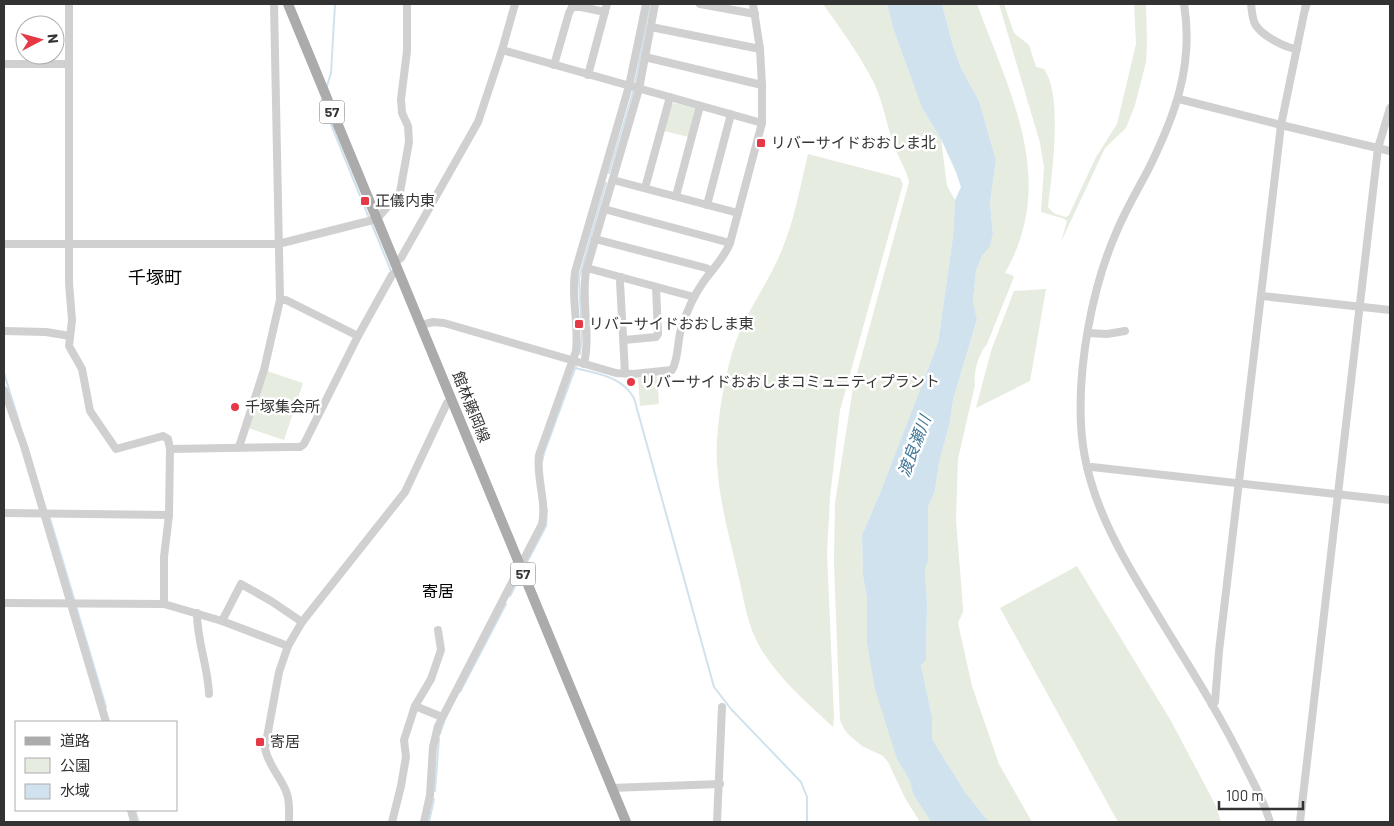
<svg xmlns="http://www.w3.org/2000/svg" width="1394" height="826" font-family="Barlow,'Noto Sans JP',sans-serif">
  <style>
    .green { fill: #e6ecdf }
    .water { fill: #cfe2ee }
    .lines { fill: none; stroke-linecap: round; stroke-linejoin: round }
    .stream { stroke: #cfe2ee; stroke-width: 2 }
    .minor { stroke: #d0d0d0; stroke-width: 8 }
    .major { stroke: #ababab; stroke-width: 10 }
    .poi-dot { fill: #e63946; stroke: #fff; stroke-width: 2 }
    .labels { text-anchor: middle; stroke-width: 5; stroke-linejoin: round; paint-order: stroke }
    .shield { fill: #fff; stroke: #707070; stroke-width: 1 }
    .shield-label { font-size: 14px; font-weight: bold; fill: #333 }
    .poi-label { font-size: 15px; fill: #333; stroke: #fff; text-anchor: start }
    .street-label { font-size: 15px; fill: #333; stroke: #fff }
    .water-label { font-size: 16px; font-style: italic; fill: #3f7597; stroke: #fff }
    .neighbourhood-label { font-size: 16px; fill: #000; stroke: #fff }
    .quarter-label { font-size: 18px; fill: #000; stroke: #fff }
  </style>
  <rect width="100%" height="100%" fill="#fff"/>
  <g class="green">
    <path d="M823,4H887L893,28L922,108L941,139L947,186L955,200L953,236L938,343L880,493L862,535L863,576L867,598V642L897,759L910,781L913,794L931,822H920L905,798L888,762L883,756L862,746L848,734L843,727L840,720L834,564L835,503L853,388L909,182C906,168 897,156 893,143C886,122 883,101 873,81C859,54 841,29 823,4Z"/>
    <path d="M942,4H977C1010,94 1058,180 1005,273L1012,275L1014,277L987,344C979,353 973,372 975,385L958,459L956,520L963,608V612L958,623L972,686L999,764L1032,822H989L965,792L932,739V717L921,665L926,660L927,602L925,569L928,561V507L935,491L939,463L950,422L953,400L977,321L973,301L976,271L982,256L990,245L993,233L990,203L996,160L979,101L961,68L953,46Z"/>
    <path d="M999,4H1004L1014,33L1029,45L1036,67L1044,69C1063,95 1052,175 1048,207C1052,214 1059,215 1066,217L1069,215L1096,157L1117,124L1136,44L1134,4H1146L1147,45L1146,62L1135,105L1126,128L1105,148L1061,242L1067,221L1065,219L1041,212L1044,167L1040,143Z"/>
    <polygon points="674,103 695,108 696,111 689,137 664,131 671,105"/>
    <path d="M808,154L900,178L903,184L840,410L830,497L827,553L834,717L833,727C807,703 780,680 761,649C748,628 744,601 739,578C730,540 719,501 717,463C715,432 724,377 734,347C743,317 763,291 776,263C793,229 799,191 808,154Z"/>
    <polygon points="1046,289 1030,381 976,408 991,351 1014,291"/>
    <polygon points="267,371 303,383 284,440 248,428"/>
    <polygon points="657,376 659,404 640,406 638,378"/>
    <polygon points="1077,566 1171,721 1215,804 1221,822 1118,822 1000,608"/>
  </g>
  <polygon class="water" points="887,4 942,4 953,46 961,68 979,101 996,160 990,203 993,233 990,246 982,256 976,271 973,301 977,320 953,400 950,422 939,463 935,491 928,507 928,561 925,569 927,602 926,660 921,665 932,717 932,739 965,792 989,822 931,822 913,794 910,781 897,759 875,689 867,642 867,598 863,576 862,535 880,493 938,343 953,236 955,200 961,187 956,172 941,139 922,108 893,28"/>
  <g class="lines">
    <g class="stream">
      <polyline points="1308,11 1310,4"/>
      <polyline points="635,84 650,4"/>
      <polyline points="327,86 331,73 335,4"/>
      <polyline points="322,100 322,102 369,218"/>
      <polyline points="609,173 634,89"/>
      <polyline points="371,222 391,271"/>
      <polyline points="580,354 582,335 579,278 606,183"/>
      <path d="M575,368C598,374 621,376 634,398L714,687L731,709L801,782L807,797V822"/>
      <polyline points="4,373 20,425"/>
      <polyline points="542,462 544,453 576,366"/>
      <polyline points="49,515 75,602"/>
      <polyline points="526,564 546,526 547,509"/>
      <polyline points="510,596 520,577"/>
      <polyline points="76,606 106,707"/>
      <polyline points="460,692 506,604"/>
      <polyline points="440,734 444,722"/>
      <polyline points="435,791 439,739"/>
      <polyline points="135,810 139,822"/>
      <polyline points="429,822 434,799"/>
    </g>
    <g class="minor">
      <polyline points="69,4 69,283 72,320 69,346 82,369 90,411 116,449 163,436 168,439 170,449"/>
      <polyline points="700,4 755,14"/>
      <path d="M1184,4C1194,65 1175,116 1148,170C1137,191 1125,211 1116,233C1092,288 1078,364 1081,424C1084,500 1127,564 1165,627C1192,671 1220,715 1243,762C1253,782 1264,801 1270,822"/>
      <path d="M1251,4C1252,11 1252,18 1255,24C1261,35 1285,48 1297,49"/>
      <polyline points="651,27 760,49"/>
      <polyline points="502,50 762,123"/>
      <polyline points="645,57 762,85"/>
      <polyline points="4,64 69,64"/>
      <polyline points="554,65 569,13 572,7 581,7 605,12"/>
      <polyline points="588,75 607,4"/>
      <polyline points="1179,99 1281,125 1390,151"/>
      <polyline points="613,180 738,213"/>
      <polyline points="645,188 670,97"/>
      <polyline points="676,196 700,106"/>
      <polyline points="707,205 731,114"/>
      <polyline points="604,209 730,243"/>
      <polyline points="595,239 706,268 711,271"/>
      <polyline points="4,244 278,244 377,219 400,192 409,142 408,126 402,113 401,99 407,51 407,4"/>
      <polyline points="394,263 401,258 478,122 502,50 515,4"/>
      <polyline points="587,268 694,297"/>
      <polyline points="621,277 620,282 625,373"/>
      <polyline points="1262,296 1390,310"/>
      <polyline points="280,300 286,300 358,336"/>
      <path d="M421,325L433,322L444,323L616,373L633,374L672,370C679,359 677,339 682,326C687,311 693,297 702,284C711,270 724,259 730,243L762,123V85L760,49L753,4"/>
      <polyline points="4,331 46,332 70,336"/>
      <polyline points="1088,333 1107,334 1125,331"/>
      <polyline points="624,340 656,337 658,334 656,287"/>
      <path d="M584,364C591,333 581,302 586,271L639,89L655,4"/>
      <polyline points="4,390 24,446 106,722"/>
      <polyline points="239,447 264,370 280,300 274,4"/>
      <polyline points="1087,468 1092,467 1390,500"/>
      <polyline points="4,513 169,515"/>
      <polyline points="4,603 164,604 222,621 288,646"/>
      <polyline points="164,604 164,557 169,515 170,449 292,447 300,447 304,444 358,336 392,275 398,271"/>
      <path d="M197,613C197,642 208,666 209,694"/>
      <polyline points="222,621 241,584 271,601 302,622"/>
      <polyline points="1212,705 1215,702 1219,651 1281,125 1306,4"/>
      <polyline points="415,706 442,717"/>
      <polyline points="611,788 720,784"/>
      <polyline points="131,810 134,822"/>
      <path d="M289,822C289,813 290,803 287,794C282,778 268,766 265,748L279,672L288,646L302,622L405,492L447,403L451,400"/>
      <polyline points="392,822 401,786 406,757 404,740 415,706 431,679 441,650 438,630"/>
      <path d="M424,822L430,795L433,747L438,726L542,524C547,501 536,479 539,455L576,351C579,325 571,298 575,272L629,86L646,4"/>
      <polyline points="717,822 722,707"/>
      <polyline points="1300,822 1378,148 1390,108"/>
    </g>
    <polyline class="major" points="288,4 626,822"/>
  </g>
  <g class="poi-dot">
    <rect x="756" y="138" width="10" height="10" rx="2.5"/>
    <rect x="360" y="196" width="10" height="10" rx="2.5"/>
    <rect x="574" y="319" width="10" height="10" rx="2.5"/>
    <circle cx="631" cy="382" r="5"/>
    <circle cx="235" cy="407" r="5"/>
    <rect x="255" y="737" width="10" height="10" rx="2.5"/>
  </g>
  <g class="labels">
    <g class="shield">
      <rect x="319.5" y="100.5" width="25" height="23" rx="4"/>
      <rect x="510.5" y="562.5" width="25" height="23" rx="4"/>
    </g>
    <g class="shield-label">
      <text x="332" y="117">57</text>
      <text x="523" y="579">57</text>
    </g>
    <g class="poi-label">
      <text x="771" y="148">リバーサイドおおしま北</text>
      <text x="375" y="206">正儀内東</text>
      <text x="589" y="329">リバーサイドおおしま東</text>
      <text x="641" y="387">リバーサイドおおしまコミュニティプラント</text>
      <text x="245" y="412">千塚集会所</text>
      <text x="270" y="747">寄居</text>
    </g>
    <g class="street-label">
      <text transform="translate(471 407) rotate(68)" y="5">館林藤岡線</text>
    </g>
    <g class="water-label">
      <text transform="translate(914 446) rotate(-69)" y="6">渡良瀬川</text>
    </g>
    <g class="neighbourhood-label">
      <text x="438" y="597">寄居</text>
    </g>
    <g class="quarter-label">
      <text x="155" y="284">千塚町</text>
    </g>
  </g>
  <rect width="1394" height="826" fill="none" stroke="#333333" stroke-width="10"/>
  <rect x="15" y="721" width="162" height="90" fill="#ffffff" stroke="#adadad"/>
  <rect x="25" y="737" width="25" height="8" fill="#ababab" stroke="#adadad"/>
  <text x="60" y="746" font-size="15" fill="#333333">道路</text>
  <rect x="25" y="758" width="25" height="15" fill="#e6ecdf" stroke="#adadad"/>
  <text x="60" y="771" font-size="15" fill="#333333">公園</text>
  <rect x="25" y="784" width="25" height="15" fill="#cfe2ee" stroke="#adadad"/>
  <text x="60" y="796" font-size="15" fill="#333333">水域</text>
  <g transform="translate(40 40) rotate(84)"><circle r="24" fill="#ffffff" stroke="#adadad"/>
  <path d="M0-4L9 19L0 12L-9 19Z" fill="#e63946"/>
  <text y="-8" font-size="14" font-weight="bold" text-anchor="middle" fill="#333333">N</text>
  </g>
  <path d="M1219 801v8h84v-8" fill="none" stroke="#333333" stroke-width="2.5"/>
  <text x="1226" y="801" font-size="15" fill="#333333" stroke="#ffffff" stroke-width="4" paint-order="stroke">100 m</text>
</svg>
